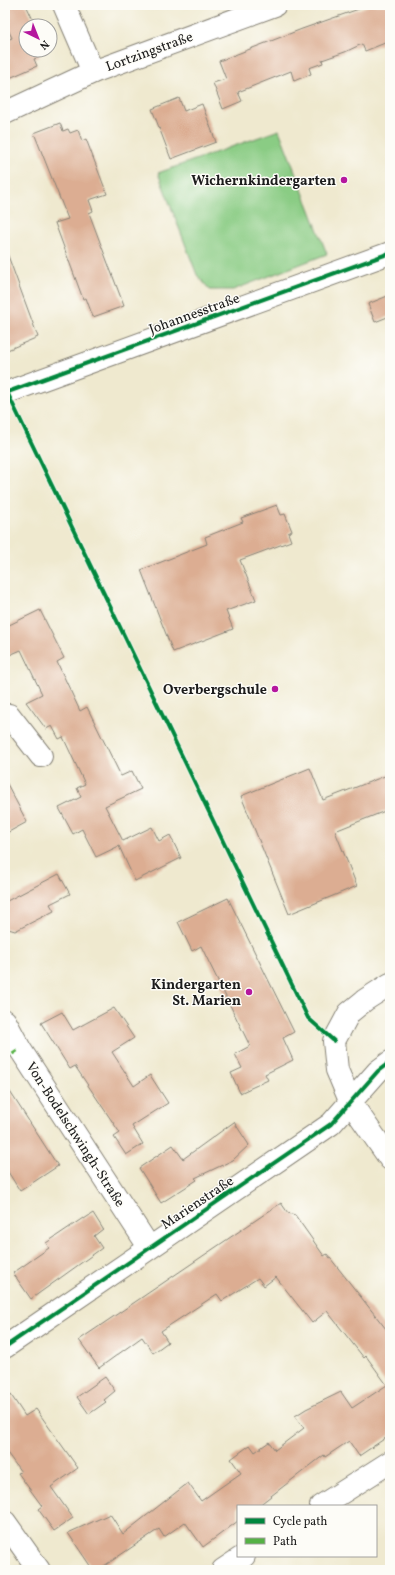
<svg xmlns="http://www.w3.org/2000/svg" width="395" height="1575" font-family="Vollkorn,serif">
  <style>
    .green { fill: #8acc84; stroke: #537450 }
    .building { fill: #dcad92 }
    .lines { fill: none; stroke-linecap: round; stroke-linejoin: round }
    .minor-casing { stroke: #868276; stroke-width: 24 }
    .minor { stroke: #fff; stroke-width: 22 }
    .quiet { stroke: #55b145; stroke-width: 3; stroke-dasharray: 6 3; stroke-linecap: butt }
    .cycleway-casing { stroke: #fdfcf7; stroke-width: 6 }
    .cycleway { stroke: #00873e; stroke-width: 4 }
    .poi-dot { fill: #b5179e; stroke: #fdfcf7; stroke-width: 1.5 }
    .labels { text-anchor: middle; stroke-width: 3; stroke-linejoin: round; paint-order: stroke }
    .street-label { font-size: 14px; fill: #1c1c1c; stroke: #fdfcf7 }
    .poi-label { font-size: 14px; font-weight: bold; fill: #1c1c1c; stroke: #fdfcf7; text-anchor: end }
  </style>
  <rect width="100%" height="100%" fill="#fdfcf7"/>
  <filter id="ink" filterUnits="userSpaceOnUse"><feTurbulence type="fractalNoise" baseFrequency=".025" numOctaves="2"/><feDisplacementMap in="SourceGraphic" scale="8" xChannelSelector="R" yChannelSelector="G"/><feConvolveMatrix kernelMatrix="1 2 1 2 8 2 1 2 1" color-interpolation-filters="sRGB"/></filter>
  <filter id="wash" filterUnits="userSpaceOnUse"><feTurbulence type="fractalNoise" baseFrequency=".012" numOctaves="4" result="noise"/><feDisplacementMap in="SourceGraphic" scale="16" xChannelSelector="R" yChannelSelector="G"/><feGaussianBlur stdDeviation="0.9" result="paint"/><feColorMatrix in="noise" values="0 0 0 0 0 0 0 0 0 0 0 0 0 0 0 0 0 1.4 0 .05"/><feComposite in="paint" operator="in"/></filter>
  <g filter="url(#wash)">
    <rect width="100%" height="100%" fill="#efe9cf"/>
    <polygon class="green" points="279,130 327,254 233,290 210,290 197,275 158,173"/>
    <g id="blocks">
      <g class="building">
        <polygon points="5,5 26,5 36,26 26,26 26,50 42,50 43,51 38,54 40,57 34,59 37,66 5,80 5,41 12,38 5,23"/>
        <polygon points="370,5 390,5 390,41 365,51 362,44 345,52 322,60 323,63 309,68 311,74 294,81 291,71 238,92 242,101 223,109 213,83 226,79 219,61 302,29"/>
        <polygon points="179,98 184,111 202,104 216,142 171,159 152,109"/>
        <polygon points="60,123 63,131 68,129 70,133 78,130 82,141 86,139 107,194 89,200 93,211 89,213 124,306 93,317 86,298 83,299 55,223 68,219 34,133"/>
        <polygon points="5,253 7,253 38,337 5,351"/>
        <polygon points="390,295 390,316 375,322 368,304"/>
        <polygon points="277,505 281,515 285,514 292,531 288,533 291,541 240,560 256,600 226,611 233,629 173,652 141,570 207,544 205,537 243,522 241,518"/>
        <polygon points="40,610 64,658 57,662 80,711 87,707 121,776 132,771 141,789 105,806 123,841 152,827 159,841 170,835 181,858 135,881 119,846 96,857 82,829 73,834 59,808 81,797 77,788 85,784 63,737 59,739 52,726 46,729 26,702 42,694 21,650 5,657 5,627"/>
        <polygon points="310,768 323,800 390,774 390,809 335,831 357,886 289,914 241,796"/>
        <polygon points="5,780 27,822 5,834"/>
        <polygon points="59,874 70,894 50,904 54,911 15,931 5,928 5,902"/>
        <polygon points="228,898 294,1032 283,1038 293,1060 265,1074 268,1080 240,1093 231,1073 242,1068 235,1054 250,1046 201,946 192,951 178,922"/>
        <polygon points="114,1008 134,1038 112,1052 134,1086 150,1075 168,1103 132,1126 143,1144 126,1155 114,1137 120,1133 75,1066 70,1069 41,1023 62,1012 73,1030"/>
        <polygon points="5,1084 58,1166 20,1191 5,1167"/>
        <polygon points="234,1122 249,1145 233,1160 195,1178 197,1180 161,1203 139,1168 173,1145 183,1159"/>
        <polygon points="281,1203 288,1213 295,1215 324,1256 327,1254 390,1334 390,1435 359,1456 349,1441 325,1457 324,1455 258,1506 238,1506 238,1521 203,1547 185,1522 164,1537 159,1529 98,1570 93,1570 68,1533 110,1514 123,1534 188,1483 201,1501 241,1473 231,1459 250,1445 255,1452 269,1442 275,1450 304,1428 295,1416 306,1409 341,1392 352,1408 387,1385 366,1356 364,1358 327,1311 312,1323 276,1277 264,1286 258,1278 222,1301 217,1294 161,1331 168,1342 153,1353 142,1337 99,1368 79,1340"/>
        <polygon points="93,1213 103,1229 94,1236 102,1248 31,1299 13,1273 49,1248 46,1243 83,1218 84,1219"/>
        <polygon points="105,1377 115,1391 104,1400 106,1402 89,1414 77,1397"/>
        <polygon points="5,1386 25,1416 36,1409 78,1468 51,1487 73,1518 54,1531 38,1509 42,1506 18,1473 21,1472 5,1450"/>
      </g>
    </g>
  </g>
  <g filter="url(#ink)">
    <use href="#blocks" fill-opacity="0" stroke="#868276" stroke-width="1"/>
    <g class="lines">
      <defs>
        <g id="minor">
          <polyline points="64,5 93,72"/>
          <polyline points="5,113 93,72 275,5"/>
          <polyline points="5,393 390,253"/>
          <polyline points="5,719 9,715 41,756"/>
          <polyline points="390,984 365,1000 349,1013 334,1041 337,1070 351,1103 390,1159"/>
          <polyline points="5,1021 20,1049 149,1247"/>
          <polyline points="5,1347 331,1124 378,1071 390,1062"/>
          <polyline points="321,1506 390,1462"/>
          <polyline points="5,1522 39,1570"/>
          <polyline points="223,1570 244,1556"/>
        </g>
      </defs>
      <use href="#minor" class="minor-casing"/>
      <use href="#minor" class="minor"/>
      <polyline class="quiet" points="5,1059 20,1049"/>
      <defs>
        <g id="cycleway">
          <polyline points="7,392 308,1018 334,1041"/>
          <polyline points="5,393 390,253"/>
          <polyline points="5,1347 331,1124 378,1071 390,1062"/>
        </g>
      </defs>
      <use href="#cycleway" class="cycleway-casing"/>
      <use href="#cycleway" class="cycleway"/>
    </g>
  </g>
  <g class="poi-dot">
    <circle cx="344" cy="180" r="4"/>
    <circle cx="275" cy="689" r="4"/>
    <circle cx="249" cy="992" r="4"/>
  </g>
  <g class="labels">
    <g class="street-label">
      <text transform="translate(149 51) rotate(-20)" y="5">Lortzingstraße</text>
      <text transform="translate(194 313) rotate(-20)" y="5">Johannesstraße</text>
      <text transform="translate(76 1134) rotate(57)" y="5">Von-Bodelschwingh-Straße</text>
      <text transform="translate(197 1202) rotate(-34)" y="5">Marienstraße</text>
    </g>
    <g class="poi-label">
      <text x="336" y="185">Wichernkindergarten</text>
      <text x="267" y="694">Overbergschule</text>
      <text x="241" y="989">Kindergarten<tspan x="241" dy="16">St. Marien</tspan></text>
    </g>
  </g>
  <rect width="395" height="1575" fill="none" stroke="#fdfcf7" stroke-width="20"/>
  <rect x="237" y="1505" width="140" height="52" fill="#fdfcf7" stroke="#a3a29f"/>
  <rect x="245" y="1518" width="20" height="6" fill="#00873e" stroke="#a3a29f"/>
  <text x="273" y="1525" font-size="12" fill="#1c1c1c">Cycle path</text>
  <rect x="245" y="1538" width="20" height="6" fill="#55b145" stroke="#a3a29f"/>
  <text x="273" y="1545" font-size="12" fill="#1c1c1c">Path</text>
  <g transform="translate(38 38) rotate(137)"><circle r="19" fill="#fdfcf7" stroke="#a3a29f"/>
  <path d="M0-3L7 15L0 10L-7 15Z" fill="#b5179e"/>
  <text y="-6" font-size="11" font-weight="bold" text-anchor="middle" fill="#1c1c1c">N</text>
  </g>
</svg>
